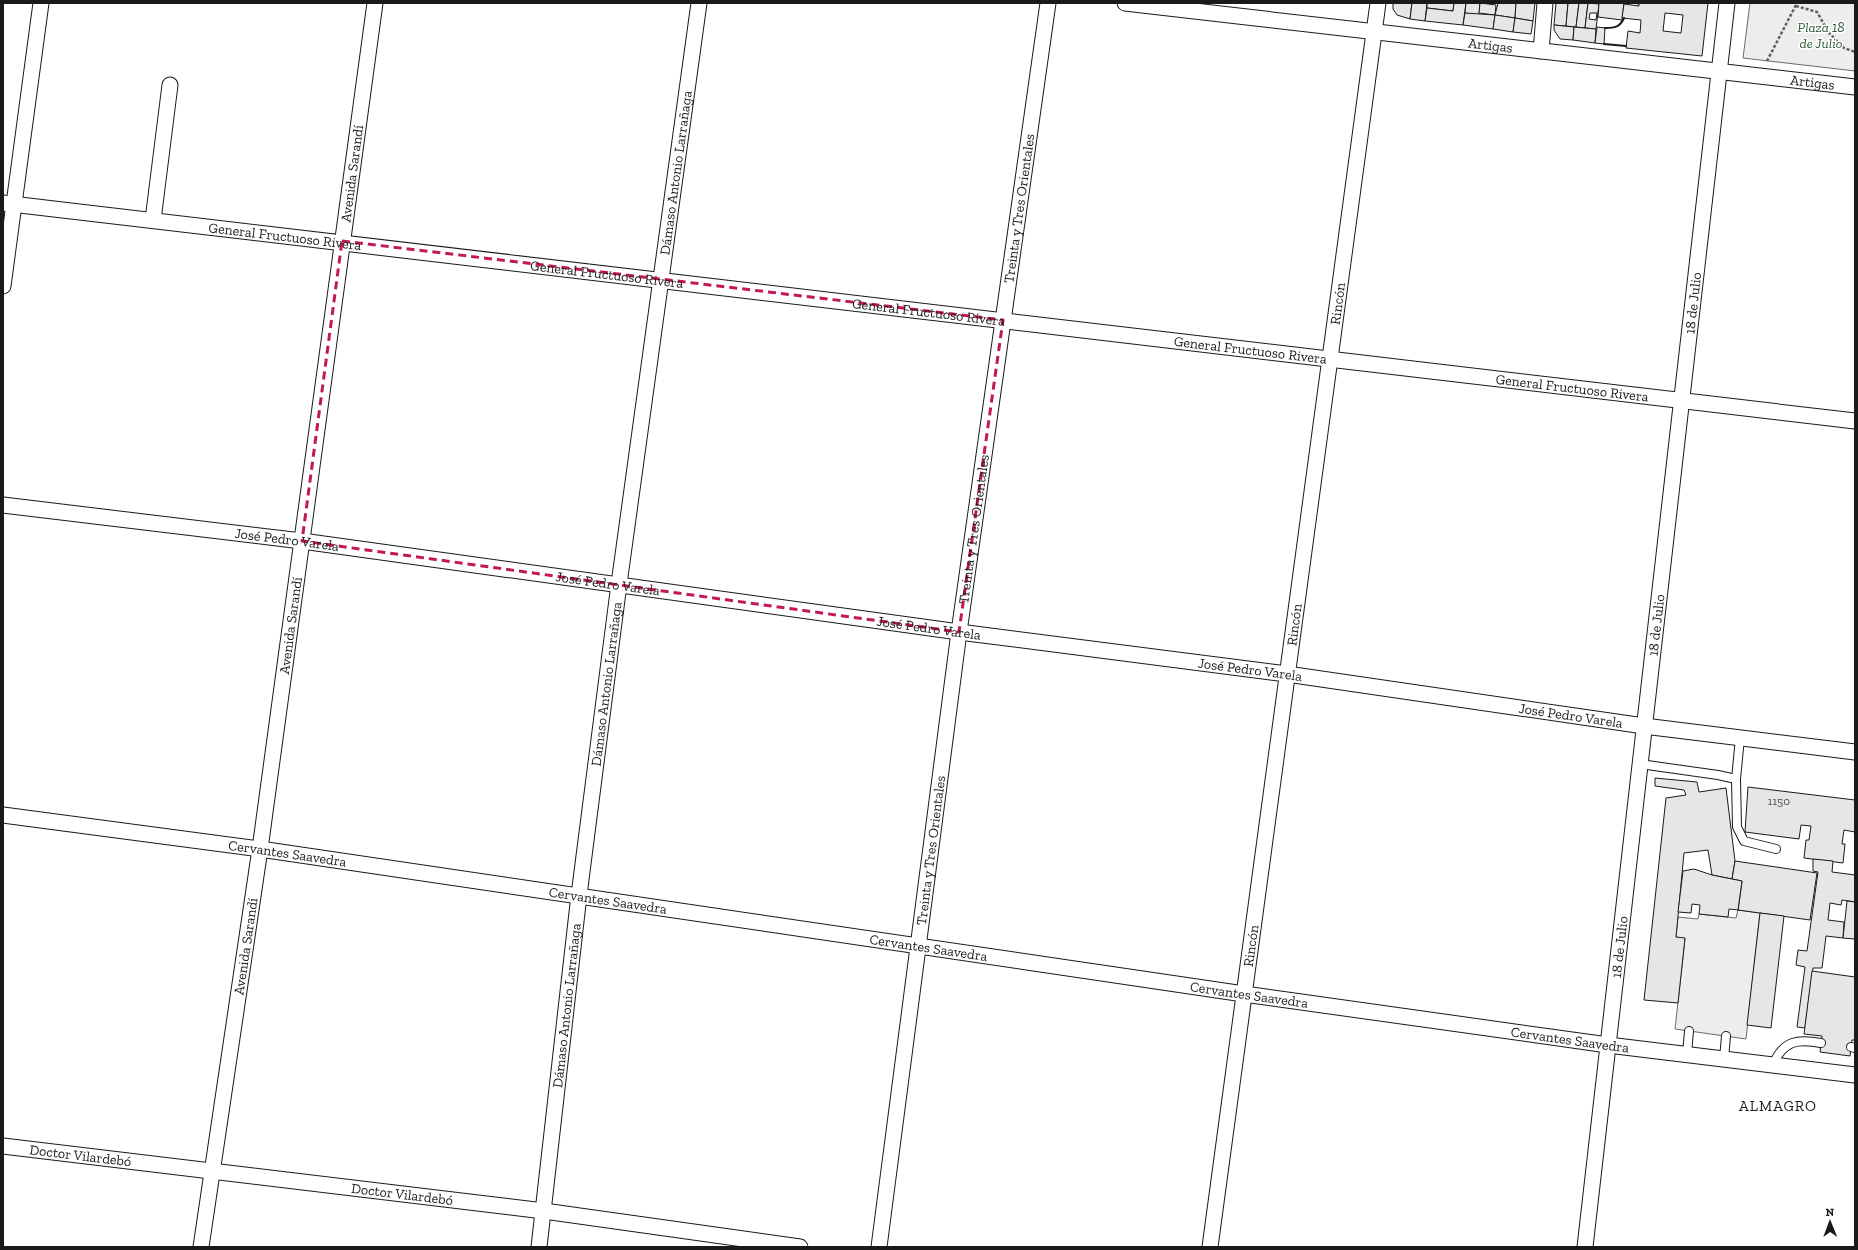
<svg xmlns="http://www.w3.org/2000/svg" width="1858" height="1250" font-family="'Zilla Slab',serif">
  <style>
    .built { fill: #ededed; stroke: #6a6a6a }
    .building { fill: #e6e6e6; stroke: #1a1a1a; fill-rule: evenodd }
    .lines { fill: none; stroke-linecap: round; stroke-linejoin: round }
    .service-casing { stroke: #1a1a1a; stroke-width: 10 }
    .minor-casing { stroke: #1a1a1a; stroke-width: 17 }
    .path { stroke: #5f5f5f; stroke-width: 2.5; stroke-dasharray: 3 2; stroke-linecap: butt }
    .service { stroke: #fff; stroke-width: 8 }
    .minor { stroke: #fff; stroke-width: 15 }
    .wall { stroke: #1a1a1a; stroke-width: 2 }
    .marked { fill: none; stroke: #c2185b; stroke-width: 3; stroke-dasharray: 8 5; stroke-linejoin: round }
    .labels { text-anchor: middle; stroke-width: 3; stroke-linejoin: round; paint-order: stroke }
    .number-label { font-size: 12px; fill: #4d4d4d }
    .park-label { font-size: 14px; font-style: italic; fill: #2b5a34; stroke: #fff }
    .street-label { font-size: 14px; fill: #1a1a1a; stroke: #fff }
    .neighbourhood-label { font-size: 15px; letter-spacing: 1px; fill: #1a1a1a; stroke: #fff }
  </style>
  <rect width="100%" height="100%" fill="#fff"/>
  <g class="built">
    <polygon points="1750,3 1855,3 1855,71 1743,58"/>
    <polygon points="1738,910 1760,913 1746,1039 1675,1029 1685,939 1676,937 1678,917 1698,919 1699,914 1736,918"/>
  </g>
  <g class="building">
    <polygon points="1393,3 1412,3 1410,19 1397,15 1393,9"/>
    <polygon points="1412,3 1427,3 1425,21 1410,19"/>
    <polygon points="1427,3 1454,3 1453,11 1427,8"/>
    <polygon points="1454,3 1466,3 1463,25 1425,21 1427,8 1453,11"/>
    <polygon points="1466,3 1480,3 1479,15 1465,13"/>
    <polygon points="1480,3 1496,5 1495,15 1479,13"/>
    <polygon points="1498,3 1516,3 1515,18 1495,15"/>
    <polygon points="1516,3 1535,3 1533,21 1515,18"/>
    <polygon points="1556,3 1568,3 1566,26 1554,25"/>
    <polygon points="1568,3 1579,3 1576,27 1566,26"/>
    <polygon points="1579,3 1588,3 1585,28 1576,27"/>
    <path d="M1588,3L1599,4L1596,29L1585,28ZM1590,13H1597L1596,20L1589,19Z"/>
    <polygon points="1599,3 1624,3 1622,20 1598,17"/>
    <path d="M1631,3H1708L1702,56L1626,48L1628,31L1640,33L1641,20L1622,18L1624,4L1639,6V4ZM1665,13L1683,15L1681,33L1663,31Z"/>
    <polygon points="1465,13 1495,15 1493,29 1463,25"/>
    <polygon points="1495,15 1515,18 1513,32 1493,29"/>
    <polygon points="1515,18 1533,21 1531,34 1513,32"/>
    <polygon points="1554,25 1574,27 1573,40 1560,39 1554,30"/>
    <polygon points="1574,27 1596,29 1595,43 1573,40"/>
    <polygon points="1597,27 1605,28 1604,44 1595,43"/>
    <polygon points="1655,778 1697,782 1699,792 1726,788 1735,861 1732,879 1712,875 1708,850 1684,853 1676,937 1685,938 1678,1003 1644,1000 1666,798 1686,795 1684,790 1655,786"/>
    <polygon points="1748,787 1855,800 1855,832 1844,830 1842,844 1845,844 1843,863 1804,858 1806,840 1809,840 1811,826 1801,825 1799,839 1745,832"/>
    <polygon points="1813,859 1833,861 1832,872 1855,875 1855,902 1842,900 1841,905 1830,903 1828,920 1844,922 1843,938 1826,936 1822,968 1813,968 1805,1028 1797,1027 1805,967 1796,965 1798,950 1807,951 1818,872 1813,871"/>
    <polygon points="1735,861 1817,873 1810,920 1738,910 1742,881 1732,879"/>
    <polygon points="1694,869 1712,875 1742,881 1738,910 1729,909 1728,917 1699,914 1700,905 1692,904 1691,913 1678,912 1683,871"/>
    <polygon points="1847,901 1855,902 1855,939 1843,938"/>
    <polygon points="1760,913 1784,916 1771,1028 1747,1025"/>
    <polygon points="1812,971 1855,977 1855,1040 1852,1040 1850,1056 1820,1052 1822,1036 1804,1034"/>
  </g>
  <g class="lines">
    <defs>
      <g id="service">
        <polyline points="1640,764 1718,775 1736,779 1737,827 1744,841 1776,849"/>
        <polyline points="1736,779 1740,738"/>
        <polyline points="1851,1047 1855,1048"/>
        <polyline points="1687,1054 1689,1031"/>
        <polyline points="1724,1059 1726,1036"/>
        <path d="M1773,1065C1783,1040 1798,1039 1821,1043"/>
      </g>
      <g id="minor">
        <path id="s1" d="M1125,3L1855,87"/>
        <polyline points="1541,51 1545,3"/>
        <path id="s2" d="M3,203L1855,421"/>
        <polyline points="153,220 170,85"/>
        <polyline points="3,286 41,3"/>
        <path id="s3" d="M3,505L302,541L959,632L1287,674L1644,726L1855,752"/>
        <path id="s4" d="M3,815L260,849L1244,994L1608,1045L1855,1075"/>
        <path id="s5" d="M3,1146L544,1211L800,1247"/>
        <path id="s6" d="M201,1247L260,849L375,3"/>
        <path id="s7" d="M539,1247L579,895L619,584L699,3"/>
        <path id="s8" d="M879,1247L959,632L1048,3"/>
        <path id="s9" d="M1210,1247L1378,3"/>
        <path id="s10" d="M1585,1247L1727,3"/>
      </g>
    </defs>
    <use href="#service" class="service-casing"/>
    <use href="#minor" class="minor-casing"/>
    <g class="path">
      <polyline points="1796,6 1817,12 1829,33 1844,48 1855,52"/>
      <polyline points="1767,61 1797,3"/>
    </g>
    <use href="#service" class="service"/>
    <use href="#minor" class="minor"/>
    <g class="wall">
      <path d="M1605,28C1615,28 1620,27 1624,18"/>
      <polyline points="1604,44 1626,46"/>
    </g>
  </g>
  <path class="marked" d="M342,241L1003,320L959,632L302,541Z"/>
  <g class="labels">
    <g class="number-label">
      <text x="1779" y="805">1150</text>
    </g>
    <g class="park-label">
      <text x="1821" y="32">Plaza 18<tspan x="1821" dy="16">de Julio</tspan></text>
    </g>
    <g class="street-label">
      <text dy="5" stroke="none"><textPath href="#s1" startOffset="368">Artigas</textPath></text>
      <text dy="5" stroke="none"><textPath href="#s1" startOffset="692">Artigas</textPath></text>
      <text dy="5" stroke="none"><textPath href="#s7" startOffset="1083">Dámaso Antonio Larrañaga</textPath></text>
      <text dy="5" stroke="none"><textPath href="#s6" startOffset="1084">Avenida Sarandí</textPath></text>
      <text dy="5" stroke="none"><textPath href="#s8" startOffset="1048">Treinta y Tres Orientales</textPath></text>
      <text dy="5" stroke="none"><textPath href="#s2" startOffset="284">General Fructuoso Rivera</textPath></text>
      <text dy="5" stroke="none"><textPath href="#s2" startOffset="608">General Fructuoso Rivera</textPath></text>
      <text dy="5" stroke="none"><textPath href="#s10" startOffset="950">18 de Julio</textPath></text>
      <text dy="5" stroke="none"><textPath href="#s9" startOffset="952">Rincón</textPath></text>
      <text dy="5" stroke="none"><textPath href="#s2" startOffset="932">General Fructuoso Rivera</textPath></text>
      <text dy="5" stroke="none"><textPath href="#s2" startOffset="1256">General Fructuoso Rivera</textPath></text>
      <text dy="5" stroke="none"><textPath href="#s2" startOffset="1580">General Fructuoso Rivera</textPath></text>
      <text dy="5" stroke="none"><textPath href="#s8" startOffset="724">Treinta y Tres Orientales</textPath></text>
      <text dy="5" stroke="none"><textPath href="#s3" startOffset="286">José Pedro Varela</textPath></text>
      <text dy="5" stroke="none"><textPath href="#s3" startOffset="610">José Pedro Varela</textPath></text>
      <text dy="5" stroke="none"><textPath href="#s6" startOffset="628">Avenida Sarandí</textPath></text>
      <text dy="5" stroke="none"><textPath href="#s9" startOffset="628">Rincón</textPath></text>
      <text dy="5" stroke="none"><textPath href="#s10" startOffset="626">18 de Julio</textPath></text>
      <text dy="5" stroke="none"><textPath href="#s3" startOffset="934">José Pedro Varela</textPath></text>
      <text dy="5" stroke="none"><textPath href="#s3" startOffset="1258">José Pedro Varela</textPath></text>
      <text dy="5" stroke="none"><textPath href="#s7" startOffset="567">Dámaso Antonio Larrañaga</textPath></text>
      <text dy="5" stroke="none"><textPath href="#s3" startOffset="1582">José Pedro Varela</textPath></text>
      <text dy="5" stroke="none"><textPath href="#s8" startOffset="400">Treinta y Tres Orientales</textPath></text>
      <text dy="5" stroke="none"><textPath href="#s4" startOffset="287">Cervantes Saavedra</textPath></text>
      <text dy="5" stroke="none"><textPath href="#s4" startOffset="611">Cervantes Saavedra</textPath></text>
      <text dy="5" stroke="none"><textPath href="#s6" startOffset="304">Avenida Sarandí</textPath></text>
      <text dy="5" stroke="none"><textPath href="#s9" startOffset="304">Rincón</textPath></text>
      <text dy="5" stroke="none"><textPath href="#s10" startOffset="302">18 de Julio</textPath></text>
      <text dy="5" stroke="none"><textPath href="#s4" startOffset="935">Cervantes Saavedra</textPath></text>
      <text dy="5" stroke="none"><textPath href="#s4" startOffset="1259">Cervantes Saavedra</textPath></text>
      <text dy="5" stroke="none"><textPath href="#s7" startOffset="243">Dámaso Antonio Larrañaga</textPath></text>
      <text dy="5" stroke="none"><textPath href="#s4" startOffset="1583">Cervantes Saavedra</textPath></text>
      <text dy="5" stroke="none"><textPath href="#s5" startOffset="78">Doctor Vilardebó</textPath></text>
      <text dy="5" stroke="none"><textPath href="#s5" startOffset="402">Doctor Vilardebó</textPath></text>
    </g>
    <g class="neighbourhood-label">
      <text x="1778" y="1111">ALMAGRO</text>
    </g>
  </g>
  <rect width="1858" height="1250" fill="none" stroke="#1a1a1a" stroke-width="8"/>
  <g transform="translate(1830 1222) rotate(359)" stroke="#ffffff" stroke-width="3" paint-order="stroke">
  <path d="M0-3L7 15L0 10L-7 15Z" fill="#1a1a1a"/>
  <text y="-6" font-size="11" font-weight="bold" text-anchor="middle" fill="#1a1a1a">N</text>
  </g>
</svg>
